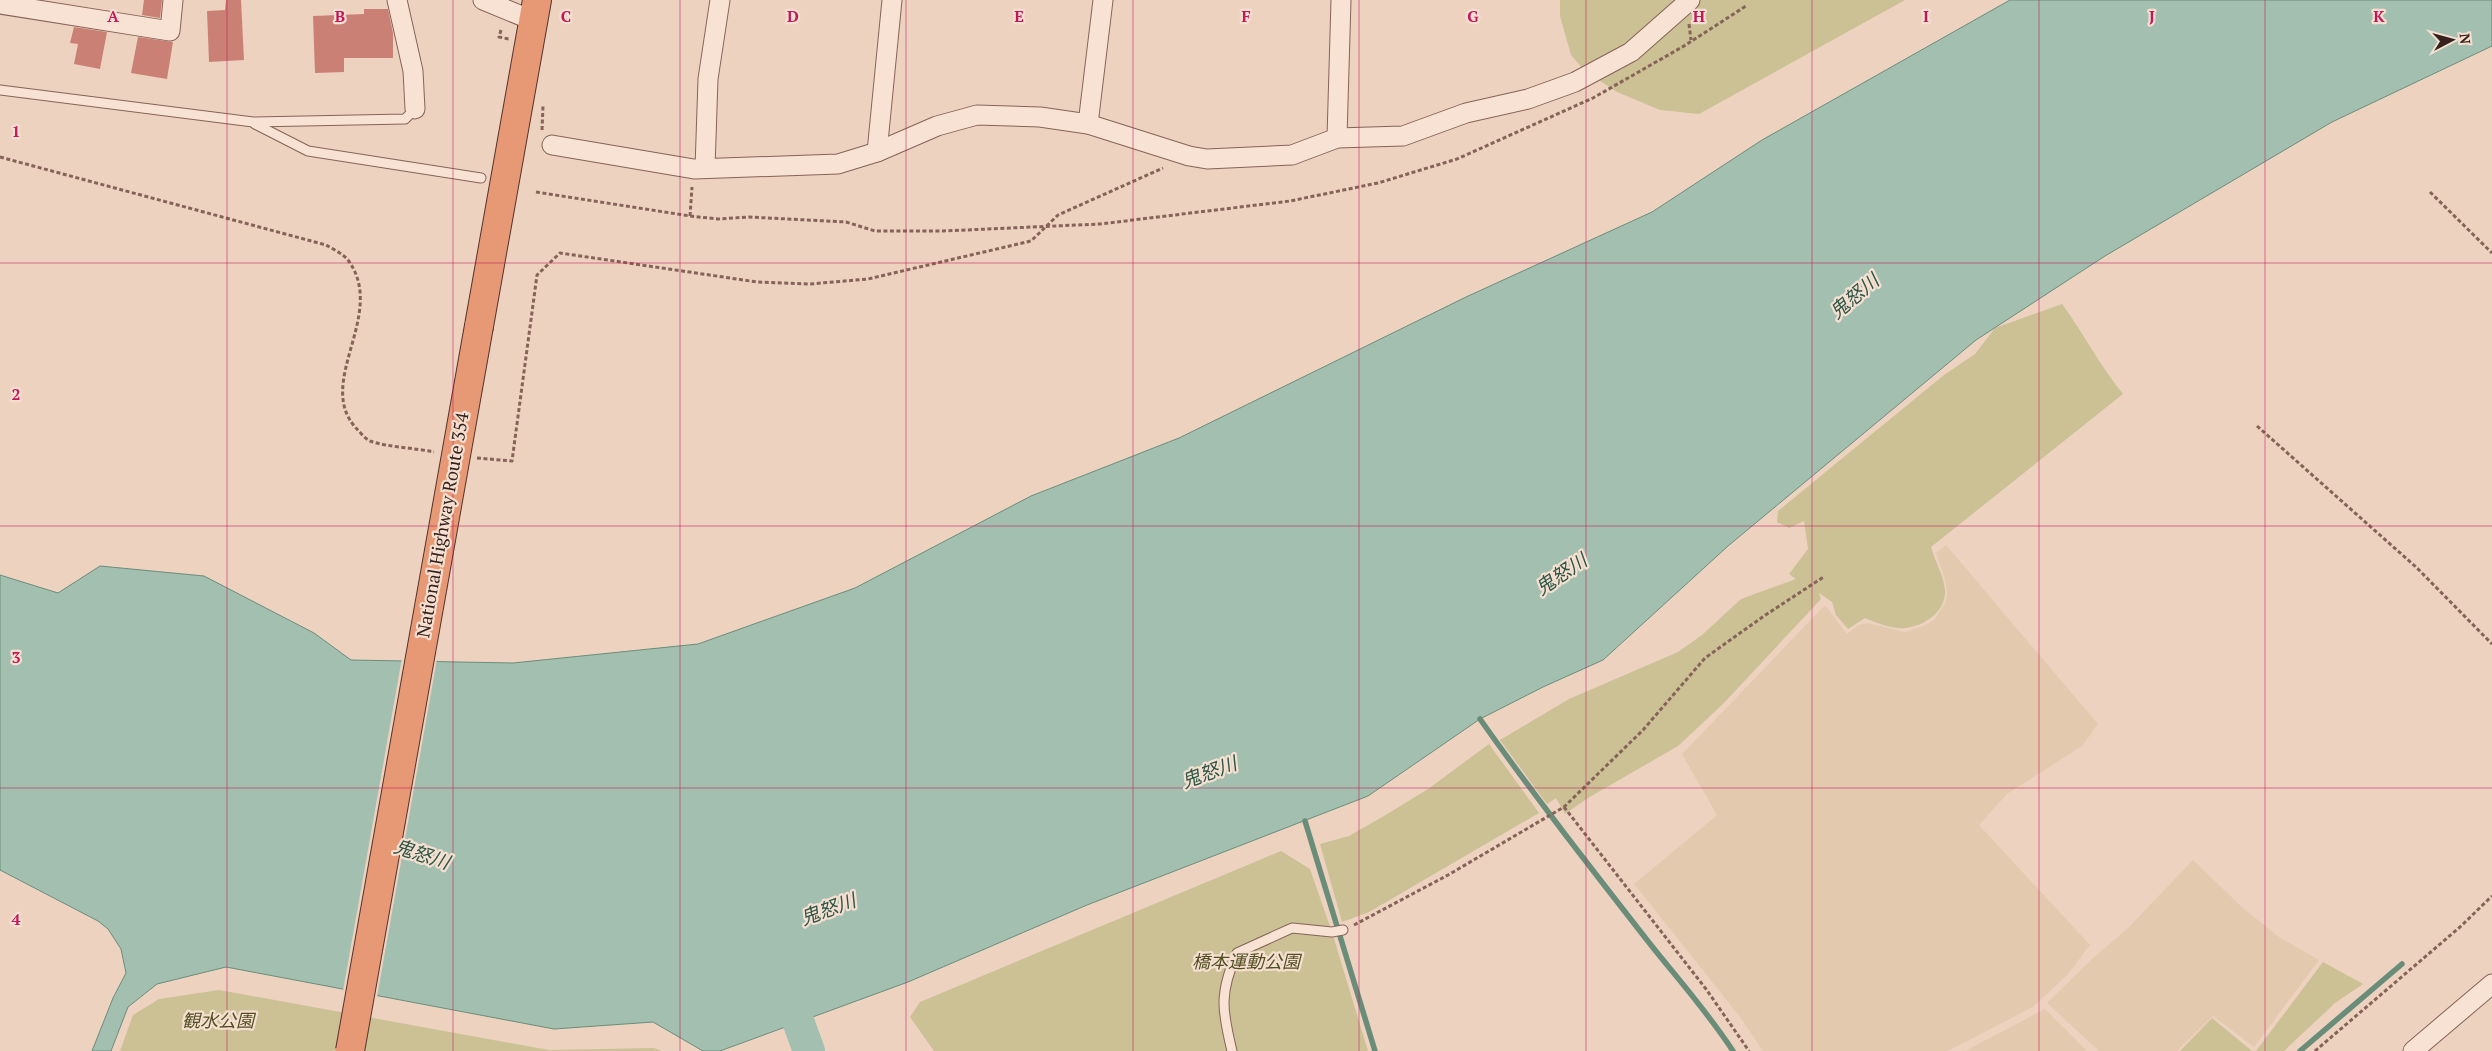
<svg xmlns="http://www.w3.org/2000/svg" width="2492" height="1051" font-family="'PT Serif','Noto Sans JP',serif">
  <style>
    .farmland { fill: #e3caae }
    .green { fill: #cbc195 }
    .water { fill: #a3bfaf; stroke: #6a8d7a }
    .pier { fill: #edd2c0 }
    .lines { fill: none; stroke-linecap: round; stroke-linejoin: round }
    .stream { stroke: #6a8d7a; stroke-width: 5.5 }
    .river { stroke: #a3bfaf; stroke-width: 32 }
    .building { fill: #cb8076 }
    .service-casing { stroke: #866358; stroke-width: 11 }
    .minor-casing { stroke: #866358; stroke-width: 21 }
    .trunk-casing { stroke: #54332d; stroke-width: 30 }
    .path { stroke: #866358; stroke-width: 3; stroke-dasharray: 4 2.5; stroke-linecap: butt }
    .service { stroke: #f8e2d3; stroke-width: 9 }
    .minor { stroke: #f8e2d3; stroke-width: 19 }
    .trunk { stroke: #e79874; stroke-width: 28 }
    .trunk-bridge-casing { stroke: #54332d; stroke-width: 30; stroke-linecap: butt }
    .trunk-bridge { stroke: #e79874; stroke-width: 28 }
    .grid { fill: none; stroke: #c2185b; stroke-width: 1; stroke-opacity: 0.55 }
    .labels { text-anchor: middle; stroke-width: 4.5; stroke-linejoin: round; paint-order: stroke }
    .street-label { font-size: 18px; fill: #36211d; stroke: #f5dfd0 }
    .park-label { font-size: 18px; font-style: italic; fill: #525023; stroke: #f5dfd0 }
    .water-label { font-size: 19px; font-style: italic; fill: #2c5647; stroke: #f5dfd0 }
    .grid-label { font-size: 16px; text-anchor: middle; font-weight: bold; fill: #c2185b; stroke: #f5dfd0; stroke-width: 4.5; stroke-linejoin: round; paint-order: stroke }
  </style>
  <rect width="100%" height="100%" fill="#edd2c0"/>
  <g class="farmland">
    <polygon points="1946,545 2098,724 2082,746 2007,794 1979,825 2090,945 2068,974 2033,1007 1948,1051 1763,1051 1740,1017 1634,884 1717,815 1682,754 1825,605 1847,634 1858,625 1868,623 1905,632 1926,625 1935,619 1945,603 1947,593 1945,579 1936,553"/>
    <polygon points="2193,860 2244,909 2279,937 2319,960 2254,1047 2213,1016 2177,1051 2099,1051 2047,1003 2092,959 2126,930"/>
    <polygon points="2045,1009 2087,1051 1965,1051"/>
  </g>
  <g class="green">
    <polygon points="1560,0 1905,0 1699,114 1660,110 1617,92 1585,71 1571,55 1560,16"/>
    <path d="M2062,304C2084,334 2100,366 2123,394L1931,547C1935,562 1944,575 1945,591C1946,611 1925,626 1906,628C1894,630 1877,623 1865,618L1848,629L1836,615L1832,602L1819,593L1821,599L1723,704L1678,746L1588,798L1565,814L1556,798L1547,804L1500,740L1569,699L1678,652L1702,635L1741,599L1796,579L1789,574L1808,549L1804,521L1789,528L1777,522L1778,511L1944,375L1975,354L1995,328Z"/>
    <polygon points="1489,744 1539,813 1369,912 1342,922 1320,844 1349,836 1384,816 1428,789"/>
    <polygon points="1281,851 1310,869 1332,932 1368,1051 934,1051 910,1017 920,1002"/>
    <polygon points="2323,962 2363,984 2335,1003 2284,1051 2256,1051"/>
    <polygon points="219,990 549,1050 654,1048 662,1051 120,1051 133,1015 159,999"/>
    <polygon points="2212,1018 2252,1051 2180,1051"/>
  </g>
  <polygon class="water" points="2010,0 2492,0 2492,46 2332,122 2105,256 1976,340 1728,546 1603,660 1543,687 1480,719 1368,796 1087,905 908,982 720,1051 703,1051 653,1022 554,1029 226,967 157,984 128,1007 111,1051 92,1051 113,998 126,973 121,949 108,929 98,921 0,870 0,575 58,593 100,566 204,576 314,633 351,660 513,663 698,644 855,588 1031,496 1179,438 1466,297 1652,212 1762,140"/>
  <polygon class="pier" points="402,658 437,659 377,997 343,991"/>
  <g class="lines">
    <g class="stream">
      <path d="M1480,719C1533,794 1590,867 1647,940C1676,977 1707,1011 1733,1051"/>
      <polyline points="1305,821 1375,1051"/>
      <polyline points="2300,1051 2402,964"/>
    </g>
    <polyline class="river" points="783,980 809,1051"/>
  </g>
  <g class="building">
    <polygon points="144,0 162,0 160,18 142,15"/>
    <polygon points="226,0 241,0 244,60 209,62 207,11 225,10"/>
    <polygon points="364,9 388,9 393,33 393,58 344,58 344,72 315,73 313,16 364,14"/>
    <polygon points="74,27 107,32 100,69 74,64 78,44 70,43"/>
    <polygon points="138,37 173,42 167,79 131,73"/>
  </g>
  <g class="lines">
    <defs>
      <g id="service">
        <polyline points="0,90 253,122 405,119 415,109"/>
        <polyline points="255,124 308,151 481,178"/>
        <path d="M1232,1051C1222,1010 1219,993 1237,953L1292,928L1332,932L1343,930"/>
      </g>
      <g id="minor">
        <polyline points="397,0 413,71 415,109"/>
        <polyline points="483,0 534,21"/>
        <polyline points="0,4 170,31 173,0"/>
        <polyline points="1088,124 1103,0"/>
        <polyline points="1337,138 1341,0"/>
        <polyline points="552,145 694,169 838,164 877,152 937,126 977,115 1040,117 1088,124 1189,156 1207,159 1292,155 1337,138 1403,136 1466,113 1528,99 1575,82 1631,52 1690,0"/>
        <polyline points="877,152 892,0"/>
        <polyline points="705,168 708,79 720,0"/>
        <polyline points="2413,1051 2492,984"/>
      </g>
      <polyline id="trunk" points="479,326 537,0"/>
    </defs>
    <use href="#service" class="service-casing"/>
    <use href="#minor" class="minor-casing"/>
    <use href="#trunk" class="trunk-casing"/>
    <g class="path">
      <polyline points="1689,24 1691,40"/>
      <polyline points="501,30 499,37 509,39"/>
      <polyline points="542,130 543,106"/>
      <path d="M0,157L326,245C333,249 343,254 348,260C388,314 314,382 356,428C360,432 365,439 370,441C387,447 415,448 434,452"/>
      <polyline points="536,192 690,216 718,219 749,217 846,222 875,231 943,231 1100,224 1290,201 1378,183 1457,159 1593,98 1684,46 1746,6"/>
      <polyline points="2430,192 2492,253"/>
      <polyline points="690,216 692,187"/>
      <polyline points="2257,426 2416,567 2492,644"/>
      <polyline points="477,458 512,461 537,275 560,253 757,282 810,284 868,279 1031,241 1058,215 1163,168"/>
      <polyline points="1564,807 1706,989 1749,1051"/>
      <polyline points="1354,925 1448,875 1564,807 1643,730 1705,658 1764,616 1825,576"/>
      <polyline points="2315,1051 2460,927 2492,896"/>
    </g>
    <use href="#service" class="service"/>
    <use href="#minor" class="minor"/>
    <use href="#trunk" class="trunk"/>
    <defs>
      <polyline id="trunk-bridge" points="350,1051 479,326"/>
    </defs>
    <use href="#trunk-bridge" class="trunk-bridge-casing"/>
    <use href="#trunk-bridge" class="trunk-bridge"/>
  </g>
  <path class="grid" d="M227,0V1051M453,0V1051M680,0V1051M906,0V1051M1133,0V1051M1359,0V1051M1586,0V1051M1812,0V1051M2039,0V1051M2265,0V1051M0,263H2492M0,526H2492M0,788H2492"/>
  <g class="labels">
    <g class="street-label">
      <text transform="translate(443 525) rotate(-80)" y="6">National Highway Route 354</text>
    </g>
    <g class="park-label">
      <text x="1246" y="968">橋本運動公園</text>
      <text x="218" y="1027">観水公園</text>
    </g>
    <g class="water-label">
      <text transform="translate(1854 296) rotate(-40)" y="7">鬼怒川</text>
      <text transform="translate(1561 574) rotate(-34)" y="7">鬼怒川</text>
      <text transform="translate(1209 772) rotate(-20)" y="7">鬼怒川</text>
      <text transform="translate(422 854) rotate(18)" y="7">鬼怒川</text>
      <text transform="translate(828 909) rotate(-20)" y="7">鬼怒川</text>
    </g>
  </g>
  <g class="grid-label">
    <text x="113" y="22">A</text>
    <text x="340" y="22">B</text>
    <text x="566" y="22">C</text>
    <text x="793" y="22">D</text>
    <text x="1019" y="22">E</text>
    <text x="1246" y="22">F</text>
    <text x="1473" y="22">G</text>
    <text x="1699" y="22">H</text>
    <text x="1926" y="22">I</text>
    <text x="2152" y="22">J</text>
    <text x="2379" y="22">K</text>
    <text x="16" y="137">1</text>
    <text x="16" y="400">2</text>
    <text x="16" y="663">3</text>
    <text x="16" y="925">4</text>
  </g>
  <g transform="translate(2452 40) rotate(84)" stroke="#f5dfd0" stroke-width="4" paint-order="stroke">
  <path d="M0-4L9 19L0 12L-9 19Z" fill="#36211d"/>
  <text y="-8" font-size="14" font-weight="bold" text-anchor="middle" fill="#36211d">N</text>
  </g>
</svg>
